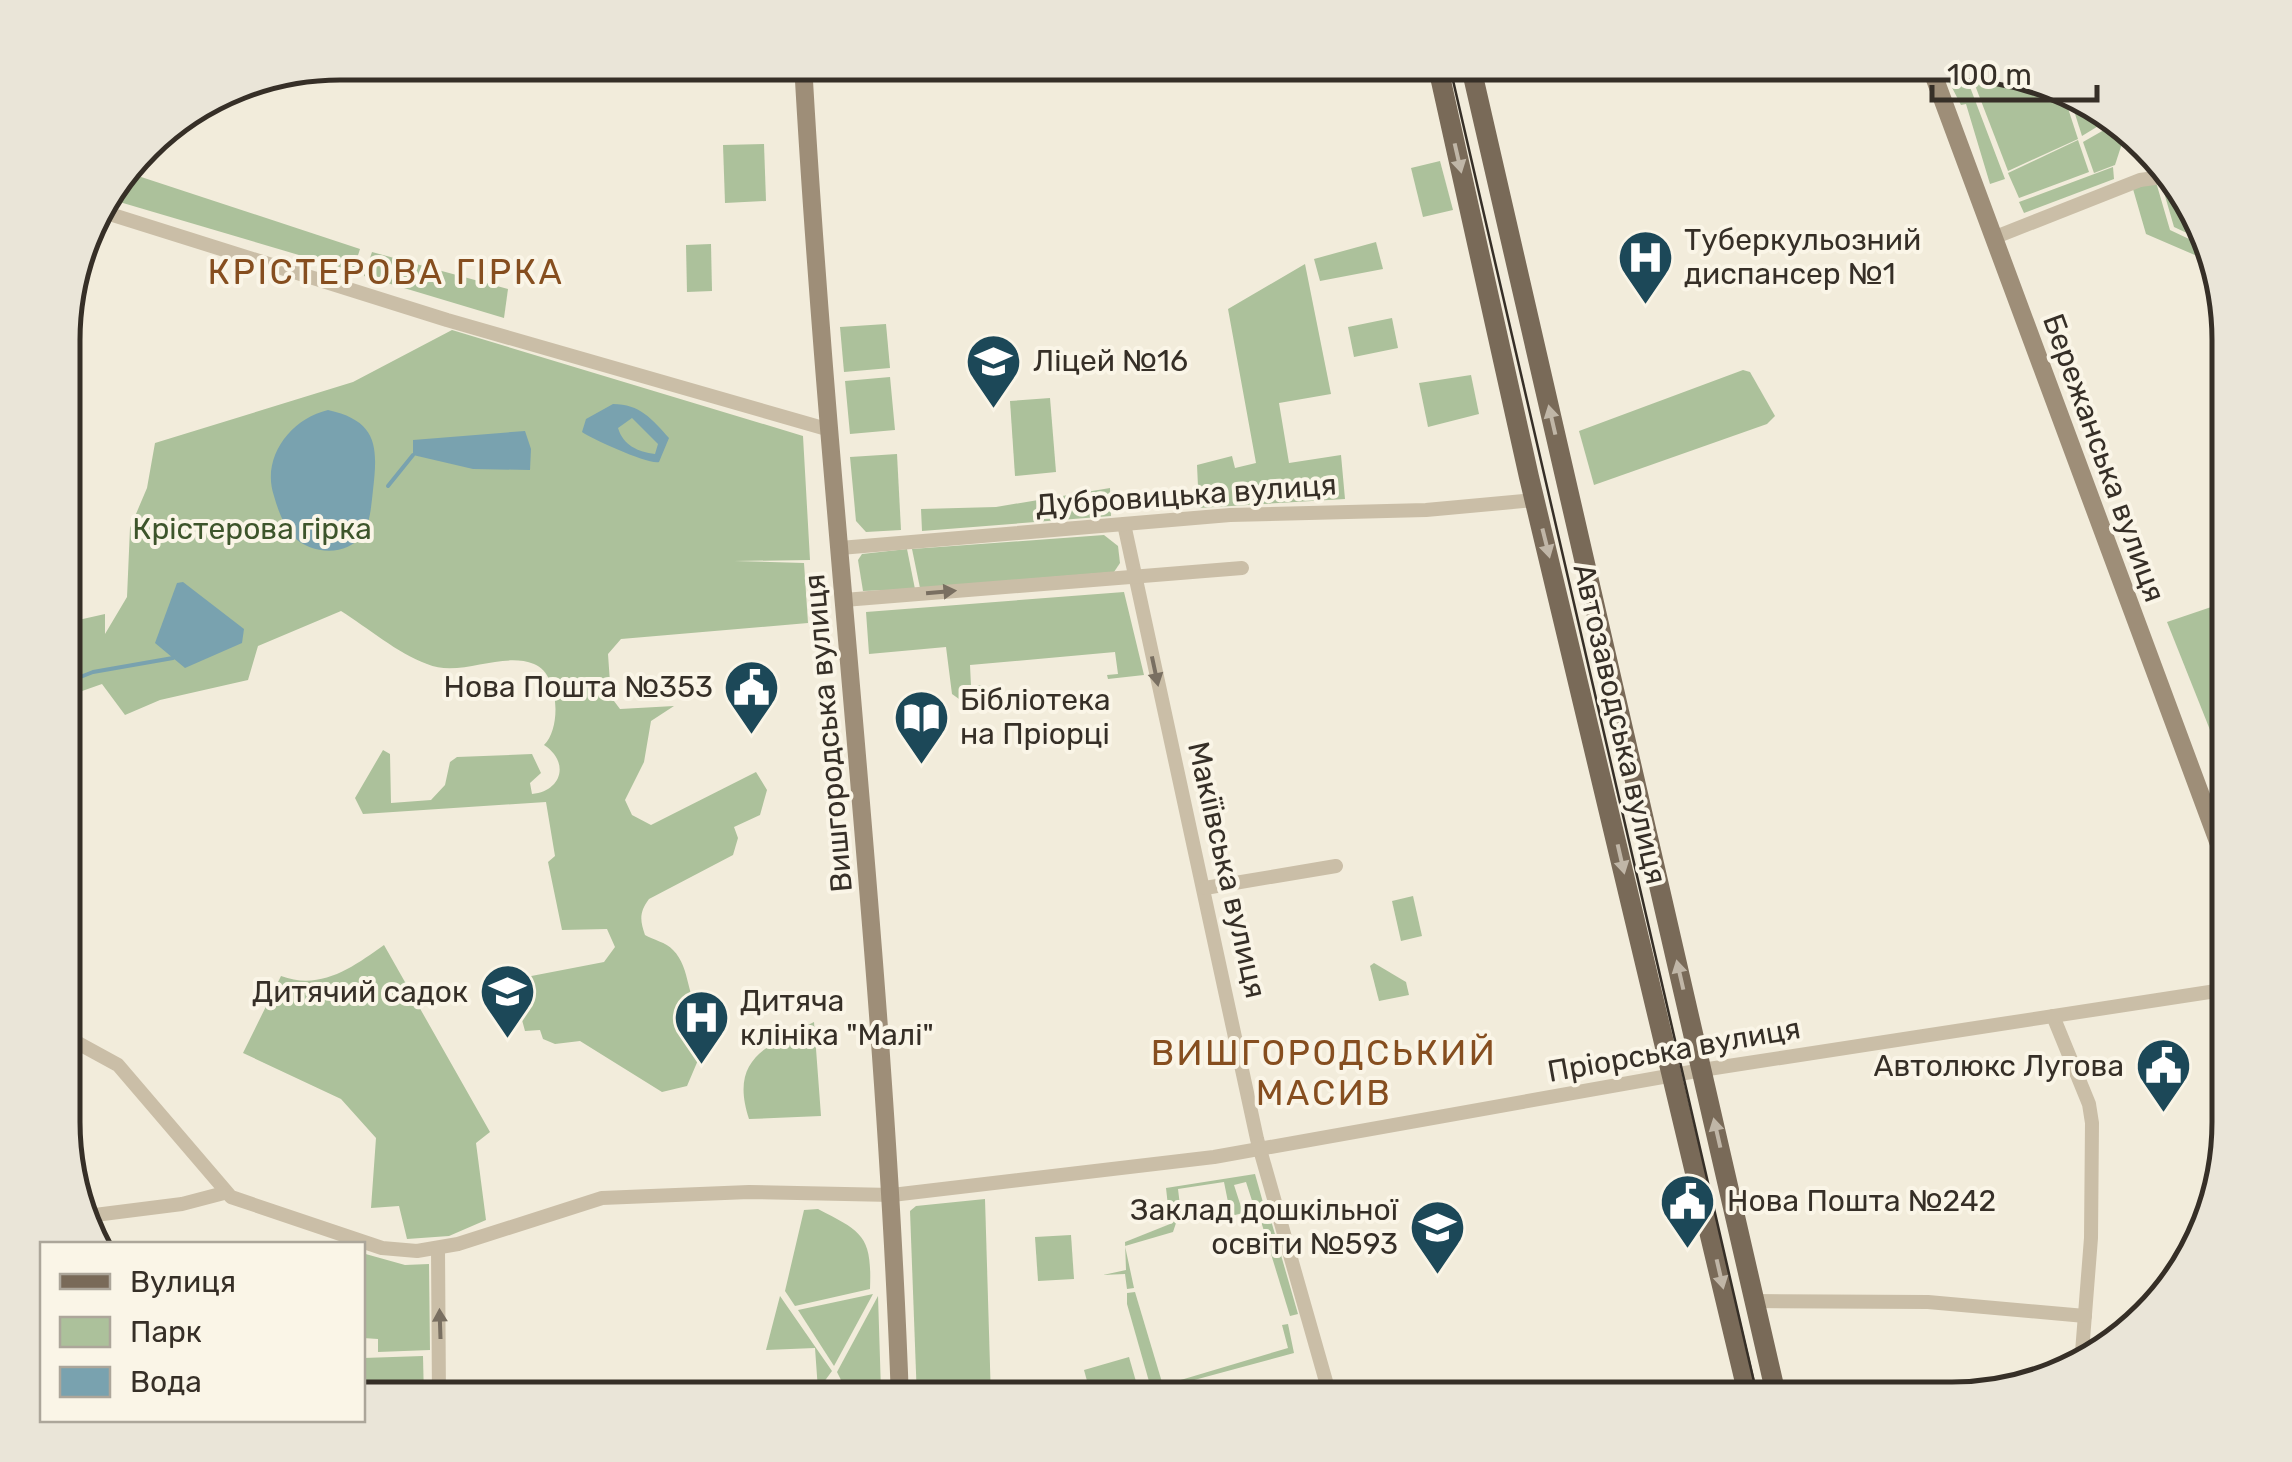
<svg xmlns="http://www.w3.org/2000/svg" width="2292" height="1462" font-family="Rubik,sans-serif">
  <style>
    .green { fill: #acc19b }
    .water { fill: #79a2af; fill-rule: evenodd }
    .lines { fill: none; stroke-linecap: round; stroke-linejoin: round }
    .stream { stroke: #79a2af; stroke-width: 4 }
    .street { stroke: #cabea7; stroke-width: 14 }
    .secondary { stroke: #9e8e78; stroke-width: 18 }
    .primary { stroke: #796a58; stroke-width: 20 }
    .tram { stroke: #362f27; stroke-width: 2.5 }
    .oneway { fill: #c0b6a7 }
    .oneway2 { fill: #796f61 }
    .labels { text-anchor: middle; stroke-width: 8; stroke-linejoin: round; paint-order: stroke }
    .poi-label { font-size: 30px; fill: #362f27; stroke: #faf5e7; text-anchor: start }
    .street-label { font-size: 30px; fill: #362f27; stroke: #faf5e7 }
    .park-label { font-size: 30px; fill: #3d552b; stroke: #faf5e7 }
    .quarter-label { font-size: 35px; letter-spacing: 2.5px; fill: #864e1f; stroke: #faf5e7 }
    .rim { fill: none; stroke: #362f27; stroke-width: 5 }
  </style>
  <rect width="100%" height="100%" fill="#f2ecdb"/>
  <g class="green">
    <polygon points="1949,63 1962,66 2005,179 1990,184 1966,104 1961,105 1946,76"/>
    <polygon points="1968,67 2064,96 2078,139 2008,171"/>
    <polygon points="2070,98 2106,109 2113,117 2082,136"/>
    <polygon points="2118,122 2126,131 2115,165 2094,173 2083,142"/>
    <polygon points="2078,140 2089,172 2019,198 2008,173"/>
    <polygon points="764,144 766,201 725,203 723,145"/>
    <polygon points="1440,161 1453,210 1423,217 1411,168"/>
    <polygon points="2113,167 2114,179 2024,213 2019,202"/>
    <polygon points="126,172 360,249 353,271 106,198"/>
    <polygon points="2173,180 2174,192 2184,202 2182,209 2195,211 2204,241 2174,227 2161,182"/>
    <polygon points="2156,182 2170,230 2206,247 2211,262 2146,234 2133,189"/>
    <polygon points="1376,242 1383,269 1320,281 1314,259"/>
    <polygon points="711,244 712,291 687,292 686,245"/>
    <polygon points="372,252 508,289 504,318 364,276"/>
    <polygon points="1305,264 1331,394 1279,403 1289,463 1341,455 1345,499 1199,508 1197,465 1232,456 1235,468 1256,463 1228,309"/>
    <polygon points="1392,318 1398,348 1354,357 1348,327"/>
    <polygon points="886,324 890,368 844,372 840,327"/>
    <path d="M452,330L803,436L810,560L734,561L804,563L808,623L621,639L608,654L611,697L620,709L674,706L651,721L644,762L625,800L632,815L651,825L756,772L767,790L760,815L734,827L738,838L733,855L649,899C639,912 640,921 645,935C653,940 666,942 673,950C694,971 683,1007 713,1025L687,1086L662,1092L580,1041L555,1044L543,1039L540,1030L525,1031L522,1020L499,1004L495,983L604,962L615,947L607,929L562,930L548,862L555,856L546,802L363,814L355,798L383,750L390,754L391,803L431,800L445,785L450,762L457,757L532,754L541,773L530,783L532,794C562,791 570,762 544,745C562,728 559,673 534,664C501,651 460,678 427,664C397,653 368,628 341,611L258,646L248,680L160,700L125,715L102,684L65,697V623L105,614V634L127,597L130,528L147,488L155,443L353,382Z"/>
    <polygon points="1743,370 1750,372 1775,416 1767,424 1594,485 1579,431"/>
    <polygon points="1471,375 1479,414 1428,427 1419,383"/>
    <polygon points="890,377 895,430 850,434 845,381"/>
    <polygon points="1050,398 1056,472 1015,476 1010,401"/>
    <polygon points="897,454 901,530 866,532 856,521 850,457"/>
    <polygon points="1110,488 1111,516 922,531 921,509 996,507"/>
    <polygon points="1104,535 1118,546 1120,563 1114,572 920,588 912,549"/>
    <polygon points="907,549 915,589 863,591 858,560 862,554"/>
    <polygon points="1124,592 1144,675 1108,679 1107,675 1118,674 1115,652 970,665 971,686 984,685 985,698 959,699 952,694 946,647 869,654 866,612"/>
    <polygon points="2229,601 2229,764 2222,760 2167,622"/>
    <polygon points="1413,896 1422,936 1401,941 1392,901"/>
    <path d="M384,945L490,1132L476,1143L486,1220L449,1236L407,1239L399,1206L371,1208L376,1138L341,1099L243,1053L281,976C321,991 353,967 384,945Z"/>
    <polygon points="1374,963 1406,982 1409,995 1379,1001 1370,966"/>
    <path d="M814,1022L821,1116L749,1119C729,1058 767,1046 814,1022Z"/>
    <polygon points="1255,1174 1264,1206 1255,1210 1246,1182 1234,1185 1243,1213 1223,1218 1221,1209 1229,1207 1224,1182 1178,1189 1181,1214 1216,1210 1218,1219 1202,1223 1194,1217 1177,1220 1173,1232 1125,1246 1134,1288 1127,1289 1125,1274 1103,1275 1126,1270 1125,1242 1170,1224 1166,1188"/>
    <polygon points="985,1199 991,1399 917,1399 910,1211 916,1206"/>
    <path d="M818,1209C863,1232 872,1236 870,1289L795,1306L785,1291L804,1210Z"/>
    <polygon points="1270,1217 1298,1314 1290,1316 1260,1218"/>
    <polygon points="1071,1235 1074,1279 1038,1281 1035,1237"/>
    <polygon points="362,1253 405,1265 429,1264 430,1350 378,1352 378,1339 363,1338"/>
    <polygon points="1135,1292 1167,1399 1154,1399 1127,1304 1127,1293"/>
    <polygon points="873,1294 834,1366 798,1310"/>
    <polygon points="780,1296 832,1371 818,1390 815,1348 766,1350"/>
    <polygon points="878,1296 881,1391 847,1392 837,1372"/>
    <polygon points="1288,1324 1294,1353 1172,1386 1174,1382 1288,1348 1282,1325"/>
    <polygon points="423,1356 424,1399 363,1399 363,1358"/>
    <polygon points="1129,1357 1141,1399 1092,1399 1084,1370"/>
  </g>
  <g class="water">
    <path d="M613,404C640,404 652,419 669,438L659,462C649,465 592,439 582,432L586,419ZM632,418L658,444L655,454C638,452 623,445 618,428Z"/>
    <path d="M328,410C378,421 378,447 373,490C371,506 371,521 362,535C348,556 312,555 294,537C284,527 278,510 274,496C261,458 290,419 328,410Z"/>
    <polygon points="525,431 531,449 530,470 473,469 413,455 413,440"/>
    <polygon points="183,582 244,629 242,643 185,668 155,643 177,583"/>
  </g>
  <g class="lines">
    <g class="stream">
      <polyline points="388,486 413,455"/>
      <polyline points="65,683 93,672 173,658"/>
    </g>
    <g class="street">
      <polyline points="97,210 447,320 830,430"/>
      <polyline points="1993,238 2140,180 2169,176"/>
      <polyline points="1124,524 1257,1139 1331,1399"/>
      <polyline points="840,548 1230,515 1426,510 1535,500"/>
      <polyline points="844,600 1242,568"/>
      <polyline points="1205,888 1336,866"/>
      <polyline points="2053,1016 2089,1104 2092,1123 2091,1238 2081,1365"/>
      <polyline points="65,1036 118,1065 231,1197 382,1248 417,1251 458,1244 602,1198 749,1192 892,1195 1214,1157 1702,1070 2229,989"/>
      <polyline points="87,1216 182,1204 224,1193"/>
      <polyline points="438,1248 439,1399"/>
      <polyline points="1754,1301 1928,1302 2085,1316"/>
    </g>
    <g class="secondary">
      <path d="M803,63C828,509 884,952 900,1399"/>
      <polyline points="1929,63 2229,871"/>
    </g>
    <g class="primary">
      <polyline points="1437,63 1529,477 1749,1399"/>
      <polyline points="1470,63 1777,1399"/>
    </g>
    <polyline class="tram" points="1449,63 1758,1399"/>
  </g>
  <defs><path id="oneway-solid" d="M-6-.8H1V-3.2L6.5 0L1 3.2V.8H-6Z" transform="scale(2.5)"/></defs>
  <g class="oneway">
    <use href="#oneway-solid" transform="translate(1458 158) rotate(77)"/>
    <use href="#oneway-solid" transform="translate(1552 420) rotate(-103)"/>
    <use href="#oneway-solid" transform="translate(1546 543) rotate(76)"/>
    <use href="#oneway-solid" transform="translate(1621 859) rotate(77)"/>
    <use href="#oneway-solid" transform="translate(1680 975) rotate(-103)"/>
    <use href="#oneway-solid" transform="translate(1717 1133) rotate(-103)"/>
    <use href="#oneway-solid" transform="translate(1720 1274) rotate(77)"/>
  </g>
  <g class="oneway2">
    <use href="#oneway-solid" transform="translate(941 592) rotate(-5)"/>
    <use href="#oneway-solid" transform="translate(1155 671) rotate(78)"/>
    <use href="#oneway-solid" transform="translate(440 1324) rotate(-92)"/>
  </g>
  <defs>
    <symbol id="hospital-pin" viewBox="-11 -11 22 30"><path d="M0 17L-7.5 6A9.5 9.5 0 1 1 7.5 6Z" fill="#1c4858" stroke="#faf5e7"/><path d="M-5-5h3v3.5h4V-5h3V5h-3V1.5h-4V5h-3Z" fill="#fff"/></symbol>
    <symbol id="school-pin" viewBox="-11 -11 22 30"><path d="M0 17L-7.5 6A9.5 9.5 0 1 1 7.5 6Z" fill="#1c4858" stroke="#faf5e7"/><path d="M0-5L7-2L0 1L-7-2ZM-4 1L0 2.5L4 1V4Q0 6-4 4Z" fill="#fff"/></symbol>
    <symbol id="civic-pin" viewBox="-11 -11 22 30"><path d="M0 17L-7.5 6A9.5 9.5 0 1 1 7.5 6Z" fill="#1c4858" stroke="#faf5e7"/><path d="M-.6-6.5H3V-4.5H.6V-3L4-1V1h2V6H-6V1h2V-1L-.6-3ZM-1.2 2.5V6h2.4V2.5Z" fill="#fff"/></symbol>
    <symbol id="library-pin" viewBox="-11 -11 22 30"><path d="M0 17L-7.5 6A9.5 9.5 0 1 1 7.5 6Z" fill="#1c4858" stroke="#faf5e7"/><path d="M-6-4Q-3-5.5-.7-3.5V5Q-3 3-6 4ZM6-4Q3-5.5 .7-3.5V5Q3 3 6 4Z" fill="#fff"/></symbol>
  </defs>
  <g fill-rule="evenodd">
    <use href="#hospital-pin" x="1614" y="226" width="63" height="86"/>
    <use href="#school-pin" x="962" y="330" width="63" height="86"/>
    <use href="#civic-pin" x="720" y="656" width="63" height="86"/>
    <use href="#library-pin" x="890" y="686" width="63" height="86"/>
    <use href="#school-pin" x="476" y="960" width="63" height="86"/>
    <use href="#hospital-pin" x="670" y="986" width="63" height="86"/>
    <use href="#civic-pin" x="2132" y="1034" width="63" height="86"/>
    <use href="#civic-pin" x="1656" y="1170" width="63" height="86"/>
    <use href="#school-pin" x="1406" y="1196" width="63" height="86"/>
  </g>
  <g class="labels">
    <g class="poi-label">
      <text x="1684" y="250">Туберкульозний<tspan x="1684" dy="34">диспансер №1</tspan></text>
      <text x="1033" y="371">Ліцей №16</text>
      <text x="713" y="697" text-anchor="end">Нова Пошта №353</text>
      <text x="960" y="710">Бібліотека<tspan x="960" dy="34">на Пріорці</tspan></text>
      <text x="468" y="1002" text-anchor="end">Дитячий садок</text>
      <text x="740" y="1011">Дитяча<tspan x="740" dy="34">клініка "Малі"</tspan></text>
      <text x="2124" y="1076" text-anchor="end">Автолюкс Лугова</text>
      <text x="1727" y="1211">Нова Пошта №242</text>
      <text x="1398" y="1220" text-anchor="end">Заклад дошкільної<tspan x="1398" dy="34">освіти №593</tspan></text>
    </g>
    <g class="street-label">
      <text transform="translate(2104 458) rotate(70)" y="10">Бережанська вулиця</text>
      <text transform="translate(1186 495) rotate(-4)" y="10">Дубровицька вулиця</text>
      <text transform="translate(1620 724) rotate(77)" y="10">Автозаводська вулиця</text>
      <text transform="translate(828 733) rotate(-95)" y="10">Вишгородська вулиця</text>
      <text transform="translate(1227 870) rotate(77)" y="10">Макіївська вулиця</text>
      <text transform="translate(1674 1050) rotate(-10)" y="10">Пріорська вулиця</text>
    </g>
    <g class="park-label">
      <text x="252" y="539">Крістерова гірка</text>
    </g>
    <g class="quarter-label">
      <text x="386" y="284">КРІСТЕРОВА ГІРКА</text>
      <text x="1324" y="1065">ВИШГОРОДСЬКИЙ<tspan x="1324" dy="40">МАСИВ</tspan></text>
    </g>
  </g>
  <path d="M0 0H2292V1462H0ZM340 80H1952A260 260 0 0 1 2212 340V1122A260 260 0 0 1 1952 1382H340A260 260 0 0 1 80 1122V340A260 260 0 0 1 340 80Z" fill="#eae5d8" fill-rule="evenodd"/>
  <path class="rim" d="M340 80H1952A260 260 0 0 1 2212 340V1122A260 260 0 0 1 1952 1382H340A260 260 0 0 1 80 1122V340A260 260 0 0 1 340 80Z"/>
  <rect x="40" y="1242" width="325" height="180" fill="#faf5e7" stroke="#aca69a" stroke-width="2.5"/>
  <rect x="60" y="1274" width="50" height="15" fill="#796a58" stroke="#aca69a" stroke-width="2.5"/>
  <text x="130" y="1292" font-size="30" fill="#362f27">Вулиця</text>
  <rect x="60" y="1317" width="50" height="30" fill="#acc19b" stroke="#aca69a" stroke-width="2.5"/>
  <text x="130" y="1342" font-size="30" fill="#362f27">Парк</text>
  <rect x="60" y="1367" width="50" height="30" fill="#79a2af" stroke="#aca69a" stroke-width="2.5"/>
  <text x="130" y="1392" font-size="30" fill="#362f27">Вода</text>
  <path d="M1932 85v15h165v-15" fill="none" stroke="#362f27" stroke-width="5"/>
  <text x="1947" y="85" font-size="30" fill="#362f27" stroke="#faf5e7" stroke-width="8" paint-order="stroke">100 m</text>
</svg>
